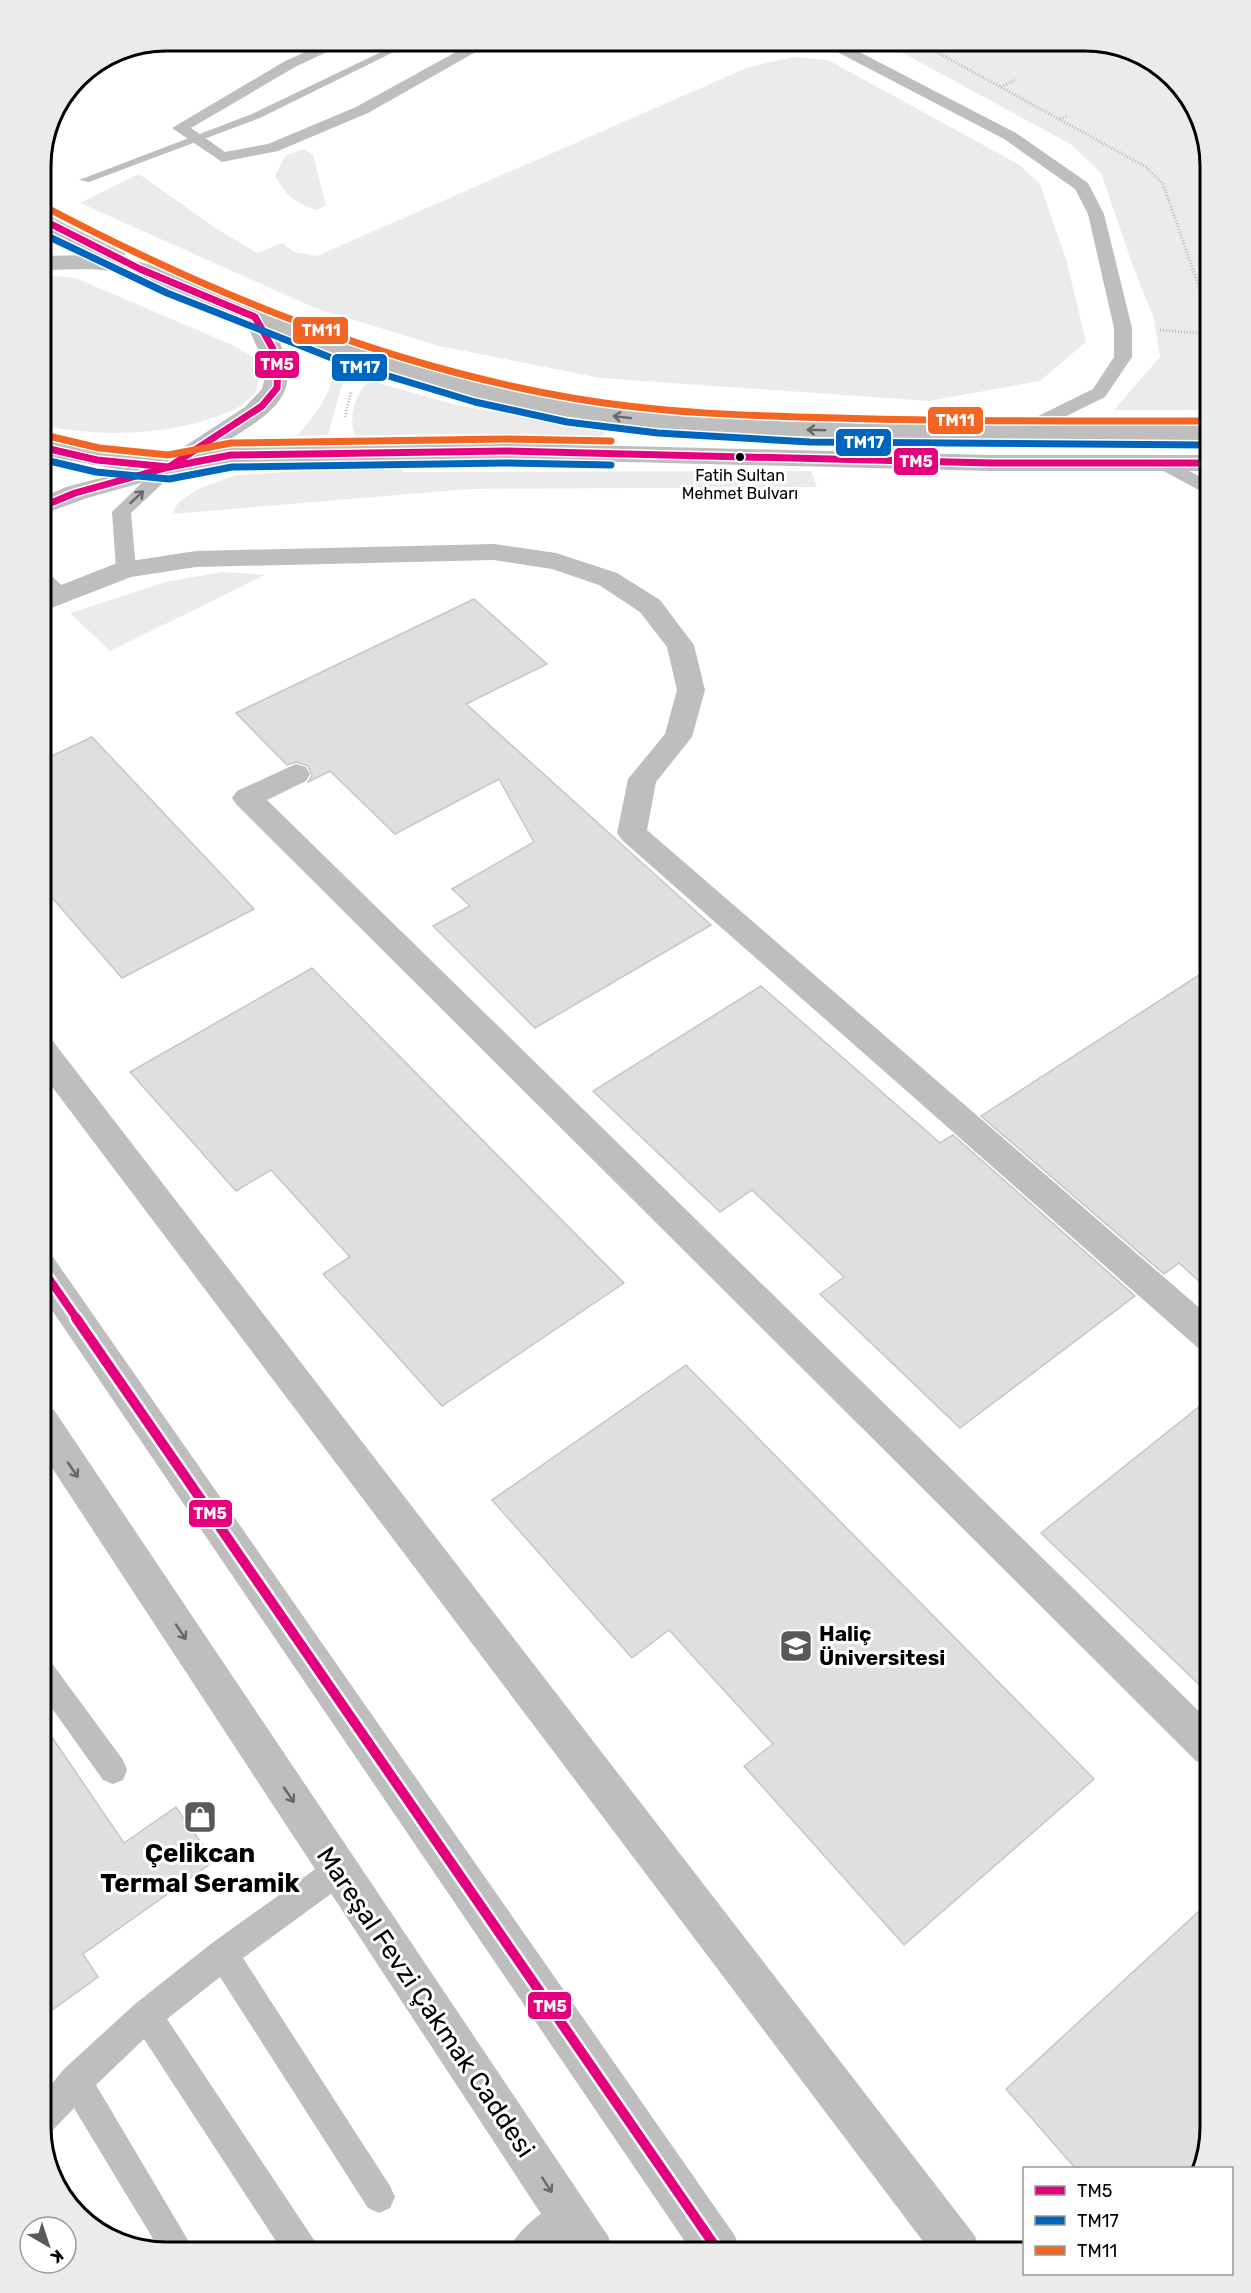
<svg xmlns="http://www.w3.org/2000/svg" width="1251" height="2293" font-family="Rubik,sans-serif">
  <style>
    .green { fill: #ebebeb }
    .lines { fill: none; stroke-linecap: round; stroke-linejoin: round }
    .stream { fill: #bebebe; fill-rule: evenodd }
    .building { fill: #dfdfdf; stroke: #c6c6c6; stroke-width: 1.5 }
    .path { stroke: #b9b9b9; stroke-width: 3; stroke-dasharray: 1 2; stroke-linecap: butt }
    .lane { fill: #bebebe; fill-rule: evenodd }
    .street { fill: #bebebe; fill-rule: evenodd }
    .primary { fill: #bebebe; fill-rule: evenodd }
    .bus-1-far2-casing { stroke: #fff; stroke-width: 10 }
    .bus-1-far1-casing { stroke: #fff; stroke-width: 13 }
    .bus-1-casing { stroke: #fff; stroke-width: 15 }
    .bus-2-casing { stroke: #fff; stroke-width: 10 }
    .bus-3-casing { stroke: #fff; stroke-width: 10 }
    .bus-1-far2 { stroke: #e5007d; stroke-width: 7 }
    .bus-1-far1 { stroke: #e5007d; stroke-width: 8 }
    .bus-1 { stroke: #e5007d; stroke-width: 10 }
    .bus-2 { stroke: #0065bd; stroke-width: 7 }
    .bus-3 { stroke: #f26522; stroke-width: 7 }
    .oneway { stroke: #686868 }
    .bus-dot { fill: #000; stroke: #fff; stroke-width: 2 }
    .labels { text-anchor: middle; stroke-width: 6; stroke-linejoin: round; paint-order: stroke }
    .far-bus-label { font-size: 16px; fill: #000; stroke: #fff }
    .poi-label { font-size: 21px; font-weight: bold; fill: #000; stroke: #fff; text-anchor: start }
    .near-poi-label { font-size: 26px; font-weight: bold; fill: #000; stroke: #fff }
    .near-street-label { font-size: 26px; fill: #000; stroke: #fff }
    .rim { fill: none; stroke: #000; stroke-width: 3 }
    .line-badge { stroke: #fff; stroke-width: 2 }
    .badge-label { font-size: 16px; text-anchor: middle; font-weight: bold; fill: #fff }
  </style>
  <rect width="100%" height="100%" fill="#fff"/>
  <g class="green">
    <polygon points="881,41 1094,41 1161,66 1201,118 1210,166 1210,410 1114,410 1160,357 1154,318 1134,269 1101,173 1072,145"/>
    <polygon points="794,57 828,60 1020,165 1040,184 1066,259 1086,342 1040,381 929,401 601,378 439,346 315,308 80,203 139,174 214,227 257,253 282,243 294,252 317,256 749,67"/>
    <path d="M304,149L313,155L326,205L316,210C296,204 284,194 275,176L285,156Z"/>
    <path d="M60,276L78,279L230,344L253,357L261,369L256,392C249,399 240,408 231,411C174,436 101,438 41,425V277Z"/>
    <path d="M339,372L344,377L328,435L297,436C315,416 327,399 335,373Z"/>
    <path d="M370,381L457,405L603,431L605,433L602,436L435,434L355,436C348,419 355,391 370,381Z"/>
    <polygon points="401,465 403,472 811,471 817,487 468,489 172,514 178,503 196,490 236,475"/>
    <polygon points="222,572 265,575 110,651 70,613 166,582"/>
  </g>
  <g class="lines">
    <polygon class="stream" points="404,41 416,41 260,118 89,182 79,180 252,114"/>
  </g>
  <g class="building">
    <polygon points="474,599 547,664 466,704 711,925 535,1028 433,926 470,906 452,889 534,842 499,779 395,834 330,771 308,782 312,775 308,766 297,762 287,765 236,713"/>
    <polygon points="92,737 254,909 122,978 41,885 41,761"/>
    <polygon points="312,968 624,1283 442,1406 323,1274 350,1257 271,1170 236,1191 130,1072"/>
    <polygon points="1210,968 1210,1291 1179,1263 1164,1274 981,1116"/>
    <polygon points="761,986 940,1143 953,1135 1135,1296 960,1428 820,1294 844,1277 752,1190 720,1212 593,1091"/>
    <polygon points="686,1365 1094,1779 904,1945 744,1766 773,1744 669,1630 632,1658 492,1500"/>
    <polygon points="1210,1398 1210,1695 1041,1533"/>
    <polygon points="41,1721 124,1843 176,1807 214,1861 83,1954 98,1977 41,2018"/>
    <polygon points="1210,1901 1210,2127 1198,2169 1076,2169 1006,2089"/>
  </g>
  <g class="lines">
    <g class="path">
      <polyline points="917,41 1146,167 1163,184 1210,318"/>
      <polyline points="1001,87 1015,80"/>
      <polyline points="1060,119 1068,116"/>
      <polyline points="1160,330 1210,334"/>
      <polyline points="345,417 351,392"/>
    </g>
    <g class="lane">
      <polygon points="330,41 350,41 295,67 191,128 225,152 268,144 356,107 476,41 495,41 368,113 278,151 222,162 172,128 285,61"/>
      <polygon points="820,41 838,41 1016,133 1088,183 1104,214 1132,328 1132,357 1105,397 1024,437 1012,437 1009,433 1012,429 1093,389 1114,357 1114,328 1088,214 1075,189 1004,139 822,44"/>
      <polygon points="1163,457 1210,482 1210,496 1156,467 1154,463 1156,459"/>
      <polygon points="169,461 178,467 176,471 131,513 136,569 133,573 119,573 116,569 112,512 162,463"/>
      <path d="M41,571C52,574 62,585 68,594L65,598H51L41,588Z"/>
      <polygon points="41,1658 51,1662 123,1760 127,1770 123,1780 113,1784 103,1780 41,1693"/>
      <polygon points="339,1855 350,1860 354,1870 350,1880 243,1958 390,2186 395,2197 390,2208 379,2213 368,2208 220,1977 167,2019 314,2240 318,2252 283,2252 144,2039 96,2085 195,2252 161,2252 74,2108 52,2131 42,2135 41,2097 64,2069 135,2004 212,1943 328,1860"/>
      <path d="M567,2199L578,2204L583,2215L578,2226L549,2252H508C515,2231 546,2207 567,2199Z"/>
    </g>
    <g class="street">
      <polygon points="494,544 556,553 617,573 660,600 694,645 705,690 692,737 656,782 647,830 1210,1317 1210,1353 1198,1348 622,840 617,833 628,779 665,734 677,690 667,647 640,612 599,585 552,569 494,560 196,567 131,577 41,612 41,593 117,563 196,551"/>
      <polygon points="296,764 306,767 310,774 306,781 267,800 1210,1722 1210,1767 1196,1761 237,805 232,798 237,791"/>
      <polygon points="41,1037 52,1040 975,2236 981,2252 931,2252 41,1072"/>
    </g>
    <g class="primary">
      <path d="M41,212L124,253L127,259C188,272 245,304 303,327C377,357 455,378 533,394C625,414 716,419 810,422C943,426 1077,423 1210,426V441C1081,441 953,441 824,437C756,435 687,434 620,425C503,409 385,378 275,333C312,401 262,416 213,451L231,447L505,443L991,455H1210V471H991L505,459L231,463L172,474L84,499L41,515V498L66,487L127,471L41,455V439L90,450L165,459L245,407L262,389L265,377L263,361L245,320L127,273L92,269L41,270V256L92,255L41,228Z"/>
      <polygon points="41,1253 53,1257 735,2236 741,2252 692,2252 41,1294"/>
      <polygon points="41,1406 54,1410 608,2236 614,2252 566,2252 41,1451"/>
    </g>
    <defs>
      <g id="bus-1-far2">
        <polyline points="41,219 140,269 255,317 273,349 278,368 277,388 262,406 169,467 97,460 41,447"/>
        <polyline points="41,507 75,493 169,467 231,455 505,451 991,463 1210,463"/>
      </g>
      <polyline id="bus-1-far1" points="41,1267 77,1319"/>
      <polyline id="bus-1" points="76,1318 719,2252"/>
      <g id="bus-2">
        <polyline points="41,233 167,293 342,362 475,402 567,422 658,433 810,442 1210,445"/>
        <polyline points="41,459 96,472 169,479 232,467 505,463 611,465"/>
      </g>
      <g id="bus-3">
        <path d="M47,208C213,295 387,366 572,398C659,413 748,416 836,418C961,422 1085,421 1210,421"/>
        <polyline points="44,435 99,448 168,455 231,443 505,439 611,441"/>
      </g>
    </defs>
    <use href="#bus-1-far2" class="bus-1-far2-casing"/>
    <use href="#bus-1-far1" class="bus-1-far1-casing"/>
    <use href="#bus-1" class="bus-1-casing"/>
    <use href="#bus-2" class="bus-2-casing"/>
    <use href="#bus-3" class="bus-3-casing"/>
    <use href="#bus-1-far2" class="bus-1-far2"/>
    <use href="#bus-1-far1" class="bus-1-far1"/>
    <use href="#bus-1" class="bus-1"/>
    <use href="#bus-2" class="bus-2"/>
    <use href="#bus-3" class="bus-3"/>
  </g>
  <defs><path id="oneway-shaft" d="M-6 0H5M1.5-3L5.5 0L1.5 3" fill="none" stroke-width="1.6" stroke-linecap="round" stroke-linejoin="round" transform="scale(1.5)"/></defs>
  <g class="oneway">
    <use href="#oneway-shaft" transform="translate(622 417) rotate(-173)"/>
    <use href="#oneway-shaft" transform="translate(816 430) rotate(-178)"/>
    <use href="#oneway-shaft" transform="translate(137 497) rotate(-43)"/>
    <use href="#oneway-shaft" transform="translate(73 1470) rotate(56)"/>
    <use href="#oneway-shaft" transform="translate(181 1632) rotate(56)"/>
    <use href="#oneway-shaft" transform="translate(289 1795) rotate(56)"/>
    <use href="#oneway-shaft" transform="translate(547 2185) rotate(57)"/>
  </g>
  <defs>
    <symbol id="university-square" viewBox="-11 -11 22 22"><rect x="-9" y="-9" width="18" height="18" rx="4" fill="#595959" stroke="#fff"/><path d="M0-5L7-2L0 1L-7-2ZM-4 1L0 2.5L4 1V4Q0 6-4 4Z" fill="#fff"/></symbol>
    <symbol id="shop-square" viewBox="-11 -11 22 22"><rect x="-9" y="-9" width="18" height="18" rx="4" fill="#595959" stroke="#fff"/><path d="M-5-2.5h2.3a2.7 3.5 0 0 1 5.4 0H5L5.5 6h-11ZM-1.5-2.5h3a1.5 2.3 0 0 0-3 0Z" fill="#fff"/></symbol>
  </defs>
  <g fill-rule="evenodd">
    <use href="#university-square" x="777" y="1627" width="38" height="38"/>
    <use href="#shop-square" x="181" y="1798" width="38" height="38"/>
  </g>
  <circle class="bus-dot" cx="740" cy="457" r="5"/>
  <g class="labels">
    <g class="far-bus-label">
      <text x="740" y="481">Fatih Sultan<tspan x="740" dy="18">Mehmet Bulvarı</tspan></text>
    </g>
    <g class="poi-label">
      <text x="819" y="1641">Haliç<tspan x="819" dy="24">Üniversitesi</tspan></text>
    </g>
    <g class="near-poi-label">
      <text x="200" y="1862">Çelikcan<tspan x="200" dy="30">Termal Seramik</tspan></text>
    </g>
    <g class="near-street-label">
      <text transform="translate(426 2002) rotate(56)" y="9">Mareşal Fevzi Çakmak Caddesi</text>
    </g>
  </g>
  <path d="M0 0H1251V2293H0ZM166 51H1085A115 115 0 0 1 1200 166V2127A115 115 0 0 1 1085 2242H166A115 115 0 0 1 51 2127V166A115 115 0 0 1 166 51Z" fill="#ebebeb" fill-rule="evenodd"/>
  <path class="rim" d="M166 51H1085A115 115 0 0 1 1200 166V2127A115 115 0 0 1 1085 2242H166A115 115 0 0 1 51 2127V166A115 115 0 0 1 166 51Z"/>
  <g class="line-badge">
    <rect x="292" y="316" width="57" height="29" rx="6" fill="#f26522"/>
    <rect x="254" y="350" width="46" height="29" rx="6" fill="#e5007d"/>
    <rect x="331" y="353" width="57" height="29" rx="6" fill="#0065bd"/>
    <rect x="927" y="406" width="57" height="29" rx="6" fill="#f26522"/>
    <rect x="835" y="428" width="57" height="29" rx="6" fill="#0065bd"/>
    <rect x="893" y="447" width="46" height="29" rx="6" fill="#e5007d"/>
    <rect x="188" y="1499" width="45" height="29" rx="6" fill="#e5007d"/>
    <rect x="527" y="1991" width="45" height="29" rx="6" fill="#e5007d"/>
  </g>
  <g class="badge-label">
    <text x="321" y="336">TM11</text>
    <text x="277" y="370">TM5</text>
    <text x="360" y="373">TM17</text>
    <text x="955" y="426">TM11</text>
    <text x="864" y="448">TM17</text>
    <text x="916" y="467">TM5</text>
    <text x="210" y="1519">TM5</text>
    <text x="550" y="2012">TM5</text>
  </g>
  <rect x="1023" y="2167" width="210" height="108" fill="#ffffff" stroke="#999999" stroke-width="1.5"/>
  <rect x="1035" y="2186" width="30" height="9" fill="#e5007d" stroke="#999999" stroke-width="1.5"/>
  <text x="1077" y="2197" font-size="18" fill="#000000">TM5</text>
  <rect x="1035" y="2216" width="30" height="9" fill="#0065bd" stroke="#999999" stroke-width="1.5"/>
  <text x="1077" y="2227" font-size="18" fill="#000000">TM17</text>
  <rect x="1035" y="2246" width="30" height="9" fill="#f26522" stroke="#999999" stroke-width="1.5"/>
  <text x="1077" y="2257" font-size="18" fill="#000000">TM11</text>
  <g transform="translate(48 2245) rotate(141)"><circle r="28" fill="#ffffff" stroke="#999999" stroke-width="1.5"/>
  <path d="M0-4.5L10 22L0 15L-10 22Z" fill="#595959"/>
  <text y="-9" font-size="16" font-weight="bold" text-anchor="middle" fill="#000000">K</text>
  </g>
</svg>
